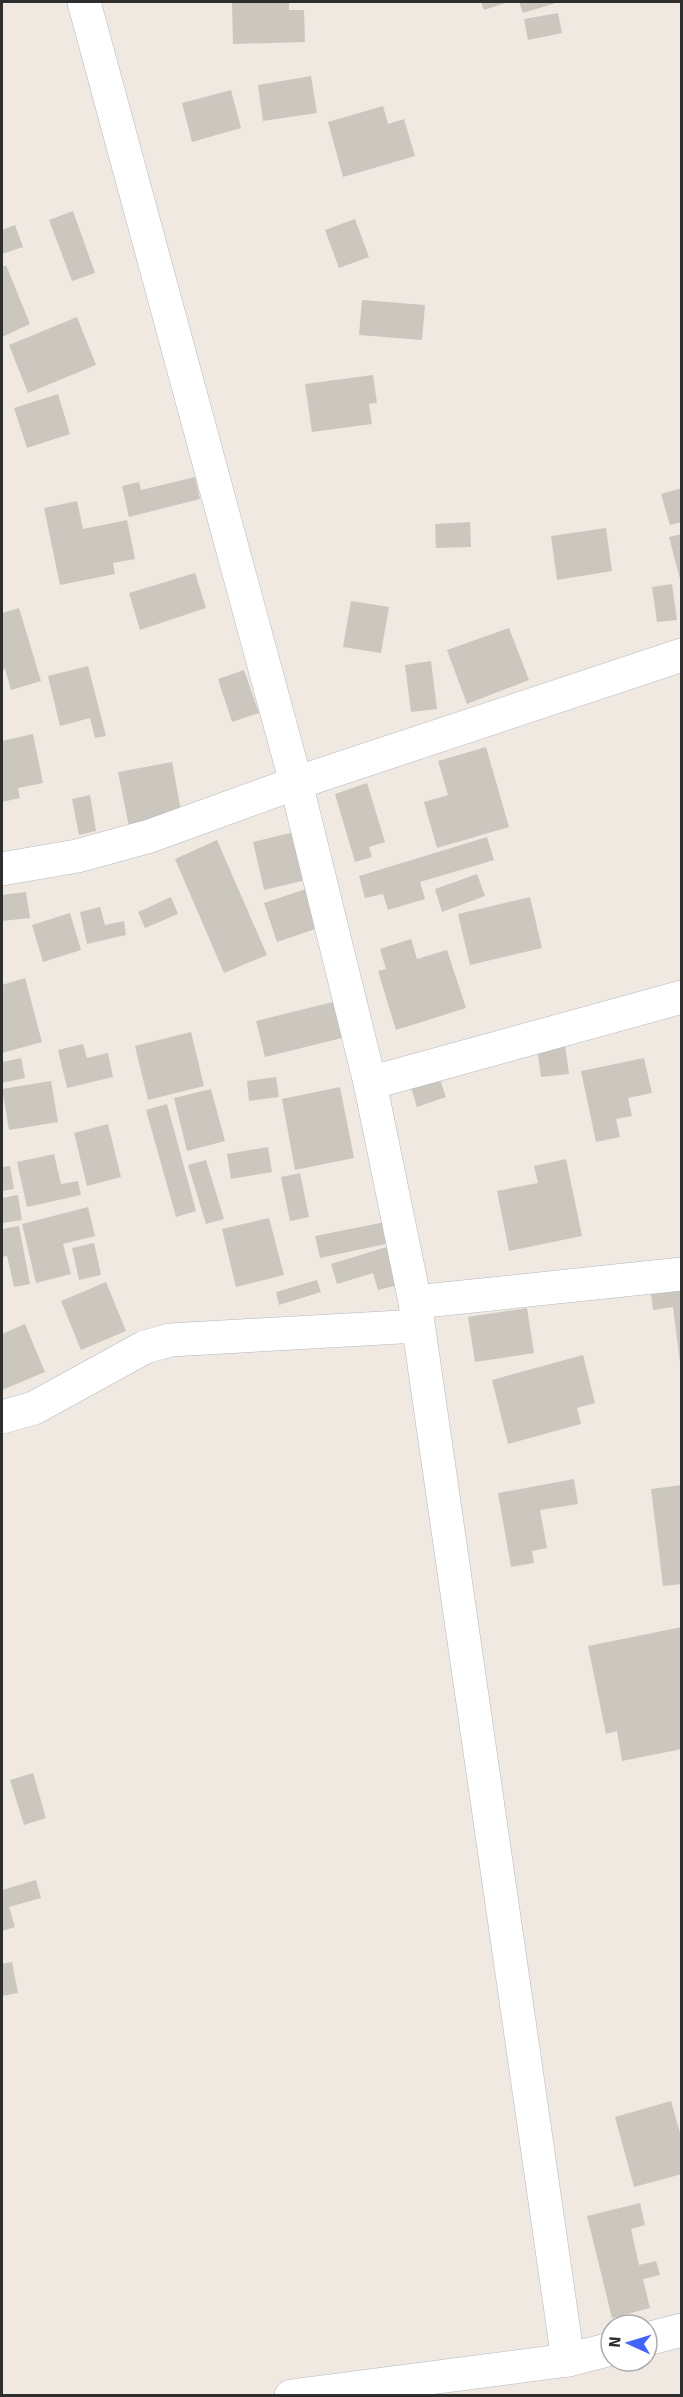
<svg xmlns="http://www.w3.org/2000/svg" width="683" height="2397" font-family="Signika,sans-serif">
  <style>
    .building { fill: #cbc7bf }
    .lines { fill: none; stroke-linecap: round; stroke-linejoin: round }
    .minor-casing { stroke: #b4b7c1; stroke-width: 34 }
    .minor { stroke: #fff; stroke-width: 33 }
  </style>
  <rect width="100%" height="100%" fill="#efe9e1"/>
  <g class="building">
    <polygon points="232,2 289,2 289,10 304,10 305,42 233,44"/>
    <polygon points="481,2 509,2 484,10"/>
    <polygon points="519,2 559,2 523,13"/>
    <polygon points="558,13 562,33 528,40 524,19"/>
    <polygon points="311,76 317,113 263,121 258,85"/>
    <polygon points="231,90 241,128 192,142 182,103"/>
    <polygon points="383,106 388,124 404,119 415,156 343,177 328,122"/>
    <polygon points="73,211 95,273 72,281 49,220"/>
    <polygon points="355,219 369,257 339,268 325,230"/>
    <polygon points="15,225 23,247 2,254 2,230"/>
    <polygon points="6,265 30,324 2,337 2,267"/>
    <polygon points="362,300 425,305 422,340 359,335"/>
    <polygon points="77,317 96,365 28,393 9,345"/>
    <polygon points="373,375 377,403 369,404 372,424 312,432 305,384"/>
    <polygon points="58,394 70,434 27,448 14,408"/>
    <polygon points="195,477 200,499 129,517 122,486 139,482 141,490"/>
    <polygon points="682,488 682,522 670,525 661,494"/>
    <polygon points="77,501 83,529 127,520 135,559 113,563 115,574 60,585 44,508"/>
    <polygon points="470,522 471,547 436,548 435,524"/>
    <polygon points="606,528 612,571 557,580 551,536"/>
    <polygon points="682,534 682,583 681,583 669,537"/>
    <polygon points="195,573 206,608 140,630 129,593"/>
    <polygon points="672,584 677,620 657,622 652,587"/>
    <polygon points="351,601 389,607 381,653 343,647"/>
    <polygon points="19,608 41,681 11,690 5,669 2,670 2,613"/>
    <polygon points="509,628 529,680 467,704 447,650"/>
    <polygon points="431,661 437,709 411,712 405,665"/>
    <polygon points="88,666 106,736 95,738 90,718 60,726 48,676"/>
    <polygon points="244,670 259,713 232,722 218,679"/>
    <polygon points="33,734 43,783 18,788 20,798 2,802 2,741"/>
    <polygon points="486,747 509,827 437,848 424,802 448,795 438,761"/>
    <polygon points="172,762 183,822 130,832 118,772"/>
    <polygon points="367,783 385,842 369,847 372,857 355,862 335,794"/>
    <polygon points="90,795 96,831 79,835 72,799"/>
    <polygon points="294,832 306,880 264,890 253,842"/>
    <polygon points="487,837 494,860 420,882 425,899 388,910 383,894 365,898 359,876"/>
    <polygon points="217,840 267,955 224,973 175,859"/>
    <polygon points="477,874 485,896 442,912 435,889"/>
    <polygon points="315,886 327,925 277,942 264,903"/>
    <polygon points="26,892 30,918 2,921 2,895"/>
    <polygon points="171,897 178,914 145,928 138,912"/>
    <polygon points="530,897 542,948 470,965 458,914"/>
    <polygon points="100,907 105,925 124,921 126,935 87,944 80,912"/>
    <polygon points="70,913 81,950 43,962 32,925"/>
    <polygon points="411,939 417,959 447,950 466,1008 396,1030 378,971 386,969 380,949"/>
    <polygon points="25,978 42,1042 2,1053 2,985"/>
    <polygon points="337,1001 346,1037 265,1057 256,1021"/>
    <polygon points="191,1032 204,1086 148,1100 135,1046"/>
    <polygon points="83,1044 87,1058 108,1053 113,1077 67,1088 58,1050"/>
    <polygon points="565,1045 569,1074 541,1077 537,1048"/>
    <polygon points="21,1058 25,1078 2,1083 2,1062"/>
    <polygon points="644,1058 652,1093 628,1098 632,1116 616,1119 620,1137 596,1142 581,1071"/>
    <polygon points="437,1071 446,1097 417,1107 409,1081"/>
    <polygon points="276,1077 279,1097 249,1101 247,1081"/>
    <polygon points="51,1081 58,1122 9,1130 2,1089"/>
    <polygon points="340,1087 354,1158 295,1170 282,1099"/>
    <polygon points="211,1089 225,1141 187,1151 174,1098"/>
    <polygon points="167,1104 196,1211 176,1217 146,1110"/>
    <polygon points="108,1124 121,1177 87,1186 74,1133"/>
    <polygon points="268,1147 272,1172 231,1179 227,1154"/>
    <polygon points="54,1154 61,1184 78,1181 81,1195 27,1207 17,1162"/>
    <polygon points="566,1159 582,1236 509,1251 497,1191 538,1183 534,1166"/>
    <polygon points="206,1160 224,1219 206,1224 188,1165"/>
    <polygon points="10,1166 14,1189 2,1191 2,1167"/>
    <polygon points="300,1173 309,1217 290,1221 281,1177"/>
    <polygon points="18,1195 22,1220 2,1223 2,1198"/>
    <polygon points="88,1207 95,1236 63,1244 71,1274 36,1283 22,1224"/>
    <polygon points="269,1218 284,1275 236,1287 222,1229"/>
    <polygon points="390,1221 395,1242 320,1258 315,1236"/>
    <polygon points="19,1226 30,1284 14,1287 7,1256 2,1257 2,1229"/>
    <polygon points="94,1243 101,1275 79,1280 72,1248"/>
    <polygon points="390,1246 402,1284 378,1290 373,1273 337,1284 331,1264"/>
    <polygon points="317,1280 321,1292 279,1305 276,1292"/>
    <polygon points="106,1282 126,1331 81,1350 61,1301"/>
    <polygon points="682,1290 682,1362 680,1363 673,1307 653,1310 651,1294"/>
    <polygon points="527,1308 534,1353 475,1362 468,1317"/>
    <polygon points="25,1324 45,1372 2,1390 2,1334"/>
    <polygon points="583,1355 595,1403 577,1408 581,1424 508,1444 492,1380"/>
    <polygon points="574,1479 578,1504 540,1510 547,1548 532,1551 534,1563 511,1567 498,1493"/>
    <polygon points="682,1485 682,1584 663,1586 651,1489"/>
    <polygon points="682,1627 682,1749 622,1761 617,1731 606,1734 588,1646"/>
    <polygon points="33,1773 46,1818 24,1825 10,1780"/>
    <polygon points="36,1880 41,1898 9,1907 15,1927 2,1931 2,1890"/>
    <polygon points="12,1962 18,1993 2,1996 2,1964"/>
    <polygon points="671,2101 682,2140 682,2174 634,2187 615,2117"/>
    <polygon points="640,2203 645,2225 631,2229 639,2265 656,2261 660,2275 643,2279 650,2308 612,2318 587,2216"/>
  </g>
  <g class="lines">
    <defs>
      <g id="minor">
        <polyline points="84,2 296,783 370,1083 415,1302 568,2360"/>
        <polyline points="2,869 77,856 150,836 296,783 682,655"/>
        <polyline points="370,1083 682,997"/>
        <polyline points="415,1302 682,1274"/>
        <polyline points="2,1417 34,1408 145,1347 170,1340 418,1326"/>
        <polyline points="647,2339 682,2330"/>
        <polyline points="291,2396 568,2360 611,2349"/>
      </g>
    </defs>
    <use href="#minor" class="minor-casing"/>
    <use href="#minor" class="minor"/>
  </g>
  <rect width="683" height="2397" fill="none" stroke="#2e2e2e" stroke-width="6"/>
  <g transform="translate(629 2343) rotate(274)"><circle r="28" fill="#ffffff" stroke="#ababab" stroke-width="1.5"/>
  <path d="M0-4.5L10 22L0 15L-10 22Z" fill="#4264fb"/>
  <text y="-9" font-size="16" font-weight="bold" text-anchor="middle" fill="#2e2e2e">N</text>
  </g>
</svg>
